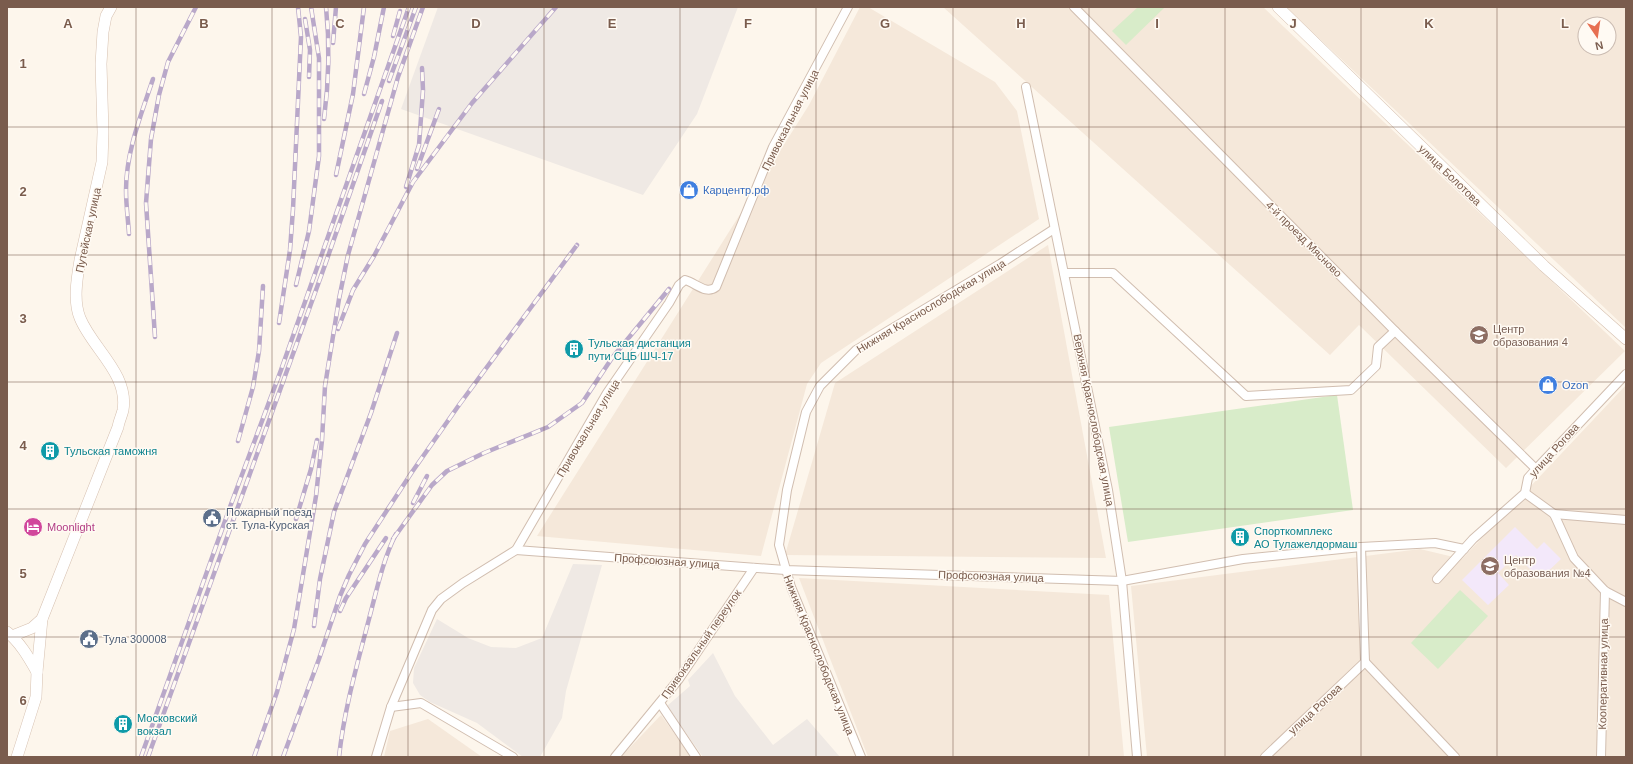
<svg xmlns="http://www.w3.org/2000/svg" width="1633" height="764" font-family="Arial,sans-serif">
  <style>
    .residential { fill: #f5e8da; fill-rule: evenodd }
    .industrial { fill: #efe9e4 }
    .education { fill: #f3e8fa }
    .green { fill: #d8ecc9 }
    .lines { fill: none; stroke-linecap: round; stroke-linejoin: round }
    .street-casing { stroke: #d1beb0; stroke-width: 10 }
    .secondary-casing { stroke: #d6c0b0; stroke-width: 12 }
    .street { stroke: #fff; stroke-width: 8 }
    .secondary { stroke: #fff; stroke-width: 11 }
    .rail-casing { stroke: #b9a8c9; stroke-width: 4.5 }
    .rail { stroke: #fffaf3; stroke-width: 3; stroke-dasharray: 9; stroke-linecap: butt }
    .grid { fill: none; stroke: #7a5c4d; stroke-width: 1; stroke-opacity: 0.55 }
    .labels { text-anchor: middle; stroke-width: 3; stroke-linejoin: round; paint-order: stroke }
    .street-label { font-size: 11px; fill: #7a5c4d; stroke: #fffaf3 }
    .shop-label { font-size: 11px; fill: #366cbe; stroke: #fffaf3; text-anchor: start }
    .education-label { font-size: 11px; fill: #785e54; stroke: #fffaf3; text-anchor: start }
    .culture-label { font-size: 11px; fill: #0d838f; stroke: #fffaf3; text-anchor: start }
    .service-label { font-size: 11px; fill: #4e5e75; stroke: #fffaf3; text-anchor: start }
    .hotel-label { font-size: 11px; fill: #b23c85; stroke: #fffaf3; text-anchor: start }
    .grid-label { font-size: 13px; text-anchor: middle; font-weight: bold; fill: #7a5c4d; stroke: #fffaf3; stroke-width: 3; stroke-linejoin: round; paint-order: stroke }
  </style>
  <rect width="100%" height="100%" fill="#fdf6ec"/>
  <g class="residential">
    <polygon points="860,7 868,7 995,82 1017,111 1039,219 821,363 807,384 761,556 537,536 809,105"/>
    <polygon points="943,7 1263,7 1625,351 1506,468 1359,325 1330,355"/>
    <path d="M1286,7H1626V328ZM1585,24H1609V48H1585Z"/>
    <polygon points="1048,245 1106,558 785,555 835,383"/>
    <polygon points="1626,385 1626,757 1147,757 1131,586 1420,549 1462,559"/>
    <polygon points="799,578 1109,595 1124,757 868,757"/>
    <polygon points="661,715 691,757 621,757"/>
    <polygon points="428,719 482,757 384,757 390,731"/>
  </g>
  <g class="industrial">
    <polygon points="438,7 738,7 697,114 643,195 401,109"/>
    <polygon points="573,564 602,565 566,691 562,718 540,757 523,757 477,723 430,702 420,695 413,683 414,668 437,619 468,638 491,647 516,648 542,638"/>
    <polygon points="713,653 735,696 773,745 807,719 840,757 703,757 667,706 690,686 688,680"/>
  </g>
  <polygon class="education" points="1515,527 1537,549 1544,542 1561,559 1540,579 1516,555 1498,573 1509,585 1488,605 1462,580"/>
  <g class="green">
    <polygon points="1138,7 1165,7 1126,45 1112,31"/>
    <polygon points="1337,395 1353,510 1128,542 1109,427"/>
    <polygon points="1460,590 1488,616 1438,669 1411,643"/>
  </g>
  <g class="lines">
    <defs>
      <g id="street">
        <polyline points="1074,7 1395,331 1536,469"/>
        <polyline points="1026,87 1108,490 1122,581 1137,757"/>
        <polyline points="1064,273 1113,273 1246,396 1351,390 1376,366 1378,347 1395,331"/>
        <polyline points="1525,493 1554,514 1574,558 1605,591 1626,602"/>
        <polyline points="1554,514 1626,520"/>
        <polyline points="1361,547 1365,662"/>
        <polyline points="516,550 785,570 1122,581 1243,559 1361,547 1435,543 1464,549"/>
        <polyline points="1437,579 1473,539 1525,493 1528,478 1536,469 1626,374"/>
        <polyline points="1365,662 1455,757"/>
        <polyline points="660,703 696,757"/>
        <polyline points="391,707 421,703 513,757"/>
        <path d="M376,757L391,707L432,610L441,599L463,583L516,550L607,393L669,303L679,285L685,280C696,283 706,295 716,287L773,147L848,7"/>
        <polyline points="615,757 679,679 754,568"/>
        <polyline points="861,757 791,587 779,545 787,490 806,412 820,386 856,350 1000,264 1054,229"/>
        <polyline points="1265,757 1365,662"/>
        <polyline points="1601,757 1605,591"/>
      </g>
      <g id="secondary">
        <polyline points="1278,7 1544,266 1626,339"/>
        <path d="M7,632C20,642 29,658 37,672"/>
        <polyline points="12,636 32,628 42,619"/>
        <path d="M17,757L36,697L37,672L42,619L118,427C119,421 122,415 123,410C129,374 92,348 80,318C73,301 77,278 80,260L102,162L103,132L101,64L103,32L106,16L111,7"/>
      </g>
    </defs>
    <use href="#street" class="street-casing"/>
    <use href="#secondary" class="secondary-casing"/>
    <use href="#street" class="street"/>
    <use href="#secondary" class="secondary"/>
    <defs>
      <g id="rail">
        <polyline points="305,19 310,50 309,77"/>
        <polyline points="393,36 400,11"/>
        <polyline points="333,43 336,7"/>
        <polyline points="389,81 416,7"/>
        <polyline points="364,94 374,57 384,7"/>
        <path d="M324,119C329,81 330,45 326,7"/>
        <polyline points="417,169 439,109"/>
        <polyline points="336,175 353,94 364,7"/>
        <polyline points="406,187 419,145 423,90 422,68"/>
        <path d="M129,234C128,219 126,205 126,190C126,152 141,115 153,79"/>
        <polyline points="296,285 309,231 319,156 319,58 311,7"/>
        <polyline points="279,323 290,250 293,209 301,37 298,7"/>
        <polyline points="338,329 353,290 374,256 413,182 472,103 556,7"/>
        <polyline points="155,337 146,203 151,139 159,95 168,62 196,7"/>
        <polyline points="238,441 253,387 259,351 263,286"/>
        <polyline points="413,503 427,476"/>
        <polyline points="296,519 311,469 317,440"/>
        <polyline points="393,539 432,485 447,471 484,453 548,427 582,403 612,358 669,289"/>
        <polyline points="340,611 346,598 386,538"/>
        <polyline points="314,626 320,579 334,512 371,413 397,333"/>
        <polyline points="141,757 230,507 281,370 409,7"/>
        <polyline points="148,757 325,265 382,101"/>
        <polyline points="254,757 277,692 294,629 316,496 322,440 325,386 339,299 348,255 398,77 423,7"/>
        <polyline points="283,757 319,659 340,596 349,575 365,544 412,472 459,405 577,245"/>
        <path d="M339,757C344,710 357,665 369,619C376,593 383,559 396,534"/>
      </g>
    </defs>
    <use href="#rail" class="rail-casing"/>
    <use href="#rail" class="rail"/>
  </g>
  <path class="grid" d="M136,7V757M272,7V757M408,7V757M544,7V757M680,7V757M816,7V757M953,7V757M1089,7V757M1225,7V757M1361,7V757M1497,7V757M7,127H1626M7,255H1626M7,382H1626M7,509H1626M7,637H1626"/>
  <defs>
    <symbol id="shop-disc" viewBox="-11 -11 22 22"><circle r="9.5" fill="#3f7fe0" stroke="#fffaf3"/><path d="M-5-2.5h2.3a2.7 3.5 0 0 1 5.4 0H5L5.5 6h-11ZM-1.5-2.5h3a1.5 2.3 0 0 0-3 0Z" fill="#fff"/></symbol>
    <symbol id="school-disc" viewBox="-11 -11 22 22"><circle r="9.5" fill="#8d6e63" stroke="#fffaf3"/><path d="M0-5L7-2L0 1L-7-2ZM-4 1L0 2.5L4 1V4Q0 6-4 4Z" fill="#fff"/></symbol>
    <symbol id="building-disc" viewBox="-11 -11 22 22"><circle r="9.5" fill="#0f9aa8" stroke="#fffaf3"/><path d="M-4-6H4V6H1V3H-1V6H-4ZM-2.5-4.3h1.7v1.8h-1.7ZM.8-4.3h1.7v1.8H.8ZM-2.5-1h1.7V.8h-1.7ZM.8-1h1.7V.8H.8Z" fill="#fff"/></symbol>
    <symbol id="civic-disc" viewBox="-11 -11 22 22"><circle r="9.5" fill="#5c6f8a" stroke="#fffaf3"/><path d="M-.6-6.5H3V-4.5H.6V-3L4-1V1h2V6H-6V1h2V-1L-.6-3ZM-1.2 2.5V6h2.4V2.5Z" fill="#fff"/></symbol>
    <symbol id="hotel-disc" viewBox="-11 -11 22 22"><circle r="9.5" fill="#d1479c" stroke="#fffaf3"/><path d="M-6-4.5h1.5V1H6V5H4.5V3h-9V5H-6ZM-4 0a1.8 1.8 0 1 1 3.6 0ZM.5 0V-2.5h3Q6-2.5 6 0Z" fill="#fff"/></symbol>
  </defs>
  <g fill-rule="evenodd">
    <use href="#shop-disc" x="678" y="179" width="22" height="22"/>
    <use href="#school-disc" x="1468" y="324" width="22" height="22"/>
    <use href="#building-disc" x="563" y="338" width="22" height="22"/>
    <use href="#shop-disc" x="1537" y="374" width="22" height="22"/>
    <use href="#building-disc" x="39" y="440" width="22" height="22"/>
    <use href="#civic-disc" x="201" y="507" width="22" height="22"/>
    <use href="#hotel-disc" x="22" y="516" width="22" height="22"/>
    <use href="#building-disc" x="1229" y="526" width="22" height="22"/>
    <use href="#school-disc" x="1479" y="555" width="22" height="22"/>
    <use href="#civic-disc" x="78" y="628" width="22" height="22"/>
    <use href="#building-disc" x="112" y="713" width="22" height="22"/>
  </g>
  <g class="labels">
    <g class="street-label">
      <text transform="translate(790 120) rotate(-63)" y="4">Привокзальная улица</text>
      <text transform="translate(1450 175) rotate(44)" y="4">улица Болотова</text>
      <text transform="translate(88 230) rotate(-78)" y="4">Путейская улица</text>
      <text transform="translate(1304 239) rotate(45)" y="4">4-й проезд Мясново</text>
      <text transform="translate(931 306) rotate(-31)" y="4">Нижняя Краснослободская улица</text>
      <text transform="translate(1094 420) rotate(79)" y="4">Верхняя Краснослободская улица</text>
      <text transform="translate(588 428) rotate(-59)" y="4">Привокзальная улица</text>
      <text transform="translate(1554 450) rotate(-48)" y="4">улица Рогова</text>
      <text transform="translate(667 561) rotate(4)" y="4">Профсоюзная улица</text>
      <text transform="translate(991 576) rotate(2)" y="4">Профсоюзная улица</text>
      <text transform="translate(701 644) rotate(-55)" y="4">Привокзальный переулок</text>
      <text transform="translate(819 655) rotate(68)" y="4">Нижняя Краснослободская улица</text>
      <text transform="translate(1603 674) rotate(-89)" y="4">Кооперативная улица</text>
      <text transform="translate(1315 709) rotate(-43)" y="4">улица Рогова</text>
    </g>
    <g class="shop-label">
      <text x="703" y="194">Карцентр.рф</text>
      <text x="1562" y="389">Ozon</text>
    </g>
    <g class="education-label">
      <text x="1493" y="333">Центр<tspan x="1493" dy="13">образования 4</tspan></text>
      <text x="1504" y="564">Центр<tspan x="1504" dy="13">образования №4</tspan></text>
    </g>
    <g class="culture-label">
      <text x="588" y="347">Тульская дистанция<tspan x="588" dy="13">пути СЦБ ШЧ-17</tspan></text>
      <text x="64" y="455">Тульская таможня</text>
      <text x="1254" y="535">Спорткомплекс<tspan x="1254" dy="13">АО Тулажелдормаш</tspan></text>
      <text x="137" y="722">Московский<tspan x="137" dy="13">вокзал</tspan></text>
    </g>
    <g class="service-label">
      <text x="226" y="516">Пожарный поезд<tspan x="226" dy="13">ст. Тула-Курская</tspan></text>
      <text x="103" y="643">Тула 300008</text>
    </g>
    <g class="hotel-label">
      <text x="47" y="531">Moonlight</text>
    </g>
  </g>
  <g class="grid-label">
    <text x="68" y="28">A</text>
    <text x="204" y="28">B</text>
    <text x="340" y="28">C</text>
    <text x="476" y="28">D</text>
    <text x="612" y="28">E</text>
    <text x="748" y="28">F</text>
    <text x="885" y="28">G</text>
    <text x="1021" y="28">H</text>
    <text x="1157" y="28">I</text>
    <text x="1293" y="28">J</text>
    <text x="1429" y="28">K</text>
    <text x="1565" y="28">L</text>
    <text x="23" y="68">1</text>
    <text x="23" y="196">2</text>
    <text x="23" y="323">3</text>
    <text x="23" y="450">4</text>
    <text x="23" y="578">5</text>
    <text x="23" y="705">6</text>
  </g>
  <rect width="1633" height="764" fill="none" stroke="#7a5c4d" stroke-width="16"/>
  <g transform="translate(1597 36) rotate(167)"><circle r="19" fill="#fffaf3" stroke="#cabbb1"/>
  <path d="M0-3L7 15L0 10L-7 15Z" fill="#e76f51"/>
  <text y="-6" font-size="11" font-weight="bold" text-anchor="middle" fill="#7a5c4d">N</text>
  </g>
</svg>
